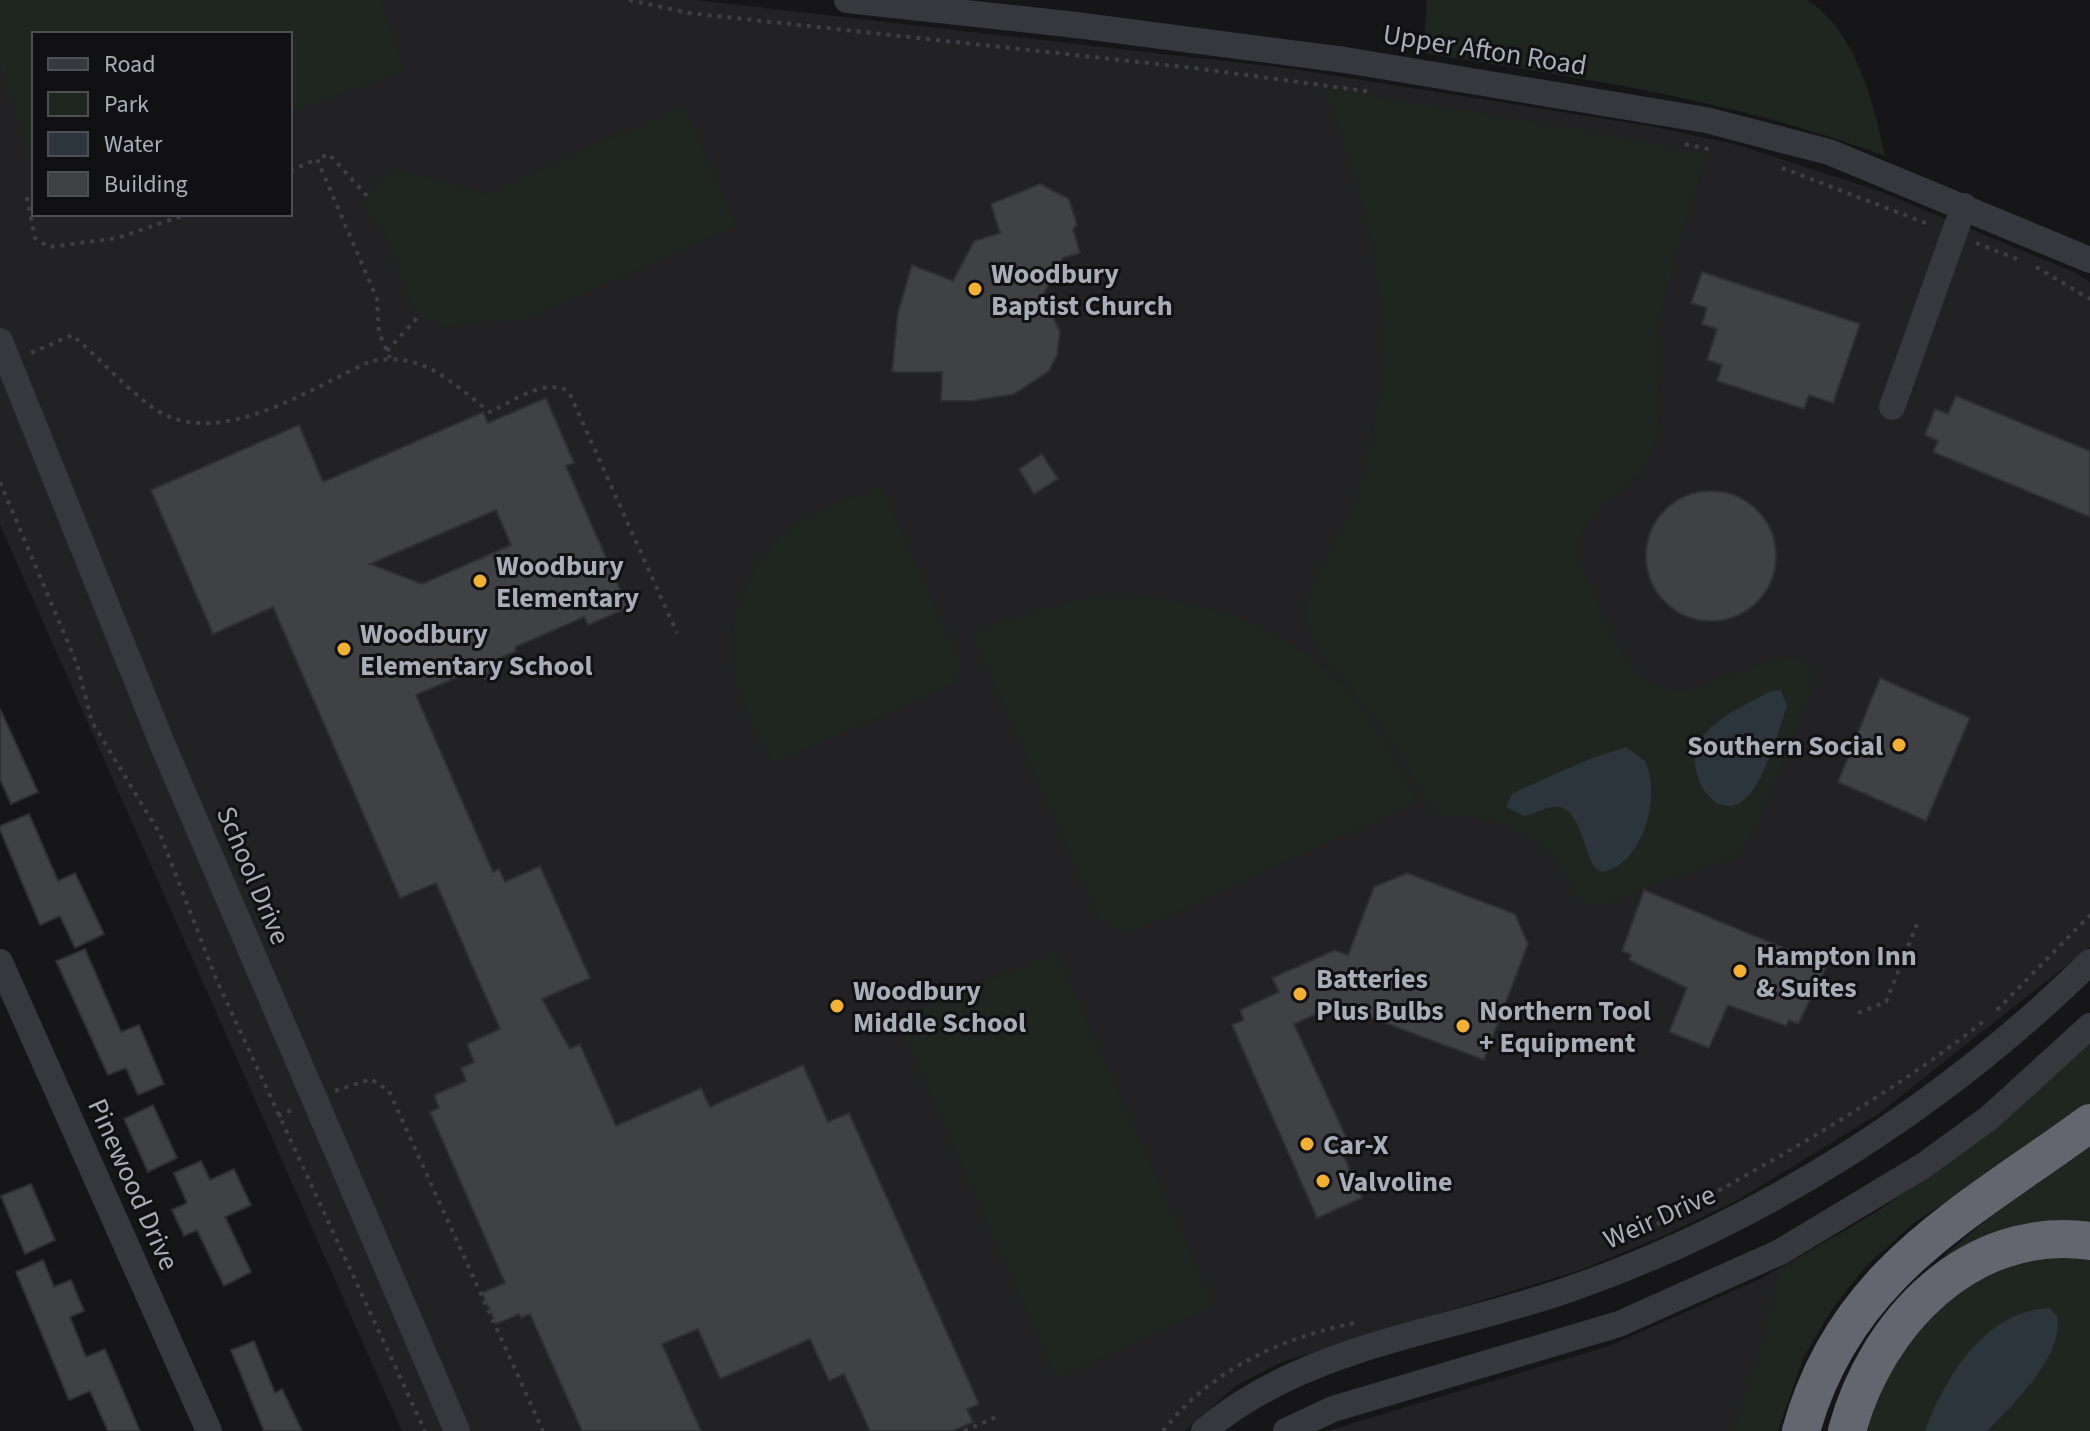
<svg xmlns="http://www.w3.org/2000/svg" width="2090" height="1431" font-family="'Source Sans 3',sans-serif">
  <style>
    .built { fill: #222225; fill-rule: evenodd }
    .green { fill: #1e261f; fill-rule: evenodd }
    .water { fill: #2c353c }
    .building { fill: #404145; stroke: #303034; stroke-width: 2; fill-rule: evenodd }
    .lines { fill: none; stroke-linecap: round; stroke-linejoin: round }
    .path { stroke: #3d3f44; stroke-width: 4; stroke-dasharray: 4 6; stroke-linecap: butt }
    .minor { stroke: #37383d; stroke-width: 26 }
    .highway { stroke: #63666e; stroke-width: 38 }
    .poi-dot { fill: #f2b134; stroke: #111113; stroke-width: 3 }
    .labels { text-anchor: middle; stroke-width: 6; stroke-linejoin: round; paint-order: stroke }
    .street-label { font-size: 28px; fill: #a8adb8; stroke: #111113 }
    .poi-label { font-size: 28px; font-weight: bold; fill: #a8adb8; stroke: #111113; text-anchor: start }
  </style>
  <rect width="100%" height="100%" fill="#161618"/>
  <g class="built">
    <path d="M0,0H696L1293,69L1656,127L1738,145L1879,191L2074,272L2090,282V947L1878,1114L1738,1200L1665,1235L1581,1270L1282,1362L1237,1385L1184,1431H402L0,525ZM34,34H290V214H34Z"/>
    <polygon points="1840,1234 1865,1266 1832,1309 1803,1358 1778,1431 1327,1431 1609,1346 1760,1279"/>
  </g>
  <g class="green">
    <polygon points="0,0 381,0 405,72 290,112 290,34 34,34 34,173 0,64"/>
    <path d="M1427,0H1807C1856,30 1874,104 1885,156C1735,100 1580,78 1423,53Z"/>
    <path d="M1324,88L1583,129L1707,154C1690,211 1669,270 1659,329C1653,369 1666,411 1653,450C1641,490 1580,505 1579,549C1579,565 1589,581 1595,595C1612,632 1629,687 1677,690C1711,693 1789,635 1814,667L1812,693L1756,829L1734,857L1717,865L1652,885L1600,907L1584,904L1557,863L1530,837L1477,816L1437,817L1384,731L1315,646L1306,624V603C1317,562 1347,528 1359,487C1403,341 1375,226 1324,88ZM1771,691L1787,706L1760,775L1746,798L1696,776C1688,730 1736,709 1771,691ZM1620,748L1652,783C1652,815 1638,857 1608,871L1591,862C1584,847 1577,804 1554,807C1544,808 1534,814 1524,816L1521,789Z"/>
    <polygon points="684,105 737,226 528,319 443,327 415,314 385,236 362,203 381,176 398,169 485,194"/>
    <path d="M881,485L962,665L954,684L773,764C761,739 746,713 737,686C718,629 750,550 802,520C827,506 855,497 881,485Z"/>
    <path d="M1113,594C1203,598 1294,625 1354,697C1380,729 1399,766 1418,802L1130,933L1100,922L971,634C1018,614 1062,600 1113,594Z"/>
    <polygon points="1056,951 1215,1306 1056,1379 897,1020"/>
    <polygon points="2090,1041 2090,1108 1915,1222 1866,1266 1832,1309 1803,1358 1778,1431 1733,1431 1763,1337 1779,1269 1873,1214 1949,1162"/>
    <polygon points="2090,1135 2090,1227 1917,1286 1913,1283 2044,1170"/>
    <polygon points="2035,1256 2090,1257 2090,1431 1861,1431 1881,1379 1948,1294"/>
  </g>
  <g class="water">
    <path d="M1781,690L1787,706C1779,730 1765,779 1747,797C1715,829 1682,768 1700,740C1715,718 1748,703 1771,691Z"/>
    <path d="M1626,747L1645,761C1662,795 1643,865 1602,872L1595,868C1584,852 1579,804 1554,807C1544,808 1534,814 1524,816L1506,807L1512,794L1521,789L1592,758Z"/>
    <path d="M2049,1308L2057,1316C2064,1356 2013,1405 1987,1431H1925C1946,1376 1984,1312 2049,1308Z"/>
  </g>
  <g class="building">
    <polygon points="1040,184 1069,199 1077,225 1073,229 1080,253 1063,258 1043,295 1060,332 1057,355 1049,371 1014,394 971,401 941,401 942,372 892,372 898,312 912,265 953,281 974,241 1000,233 991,204"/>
    <polygon points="1702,272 1860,324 1833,403 1809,395 1804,409 1717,381 1722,365 1707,360 1717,329 1702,324 1707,308 1691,303"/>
    <polygon points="1956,396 2090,451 2090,517 1933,452 1938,441 1925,435 1935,409 1948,414"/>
    <path d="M546,398L574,463L566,466L628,608L588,625L584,617L515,647L516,651L493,661L486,679L469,672L416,695L493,872L499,869L505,882L540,866L590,978L542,999L570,1049L580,1044L616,1126L701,1088L710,1107L803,1065L828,1122L849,1113L979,1404L967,1409L973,1422L953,1431H870L844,1374L829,1381L810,1339L720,1379L698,1329L662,1344L701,1431H582L530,1314L521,1318L519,1314L496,1324L482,1293L505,1283L430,1112L439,1108L434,1095L466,1081L461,1068L474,1062L467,1044L500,1029L436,883L400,898L273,607L213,634L151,490L299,425L323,482L483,412L488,423ZM496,510L511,545L422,584L370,564Z"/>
    <polygon points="1042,454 1058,479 1034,494 1019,469"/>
    <circle cx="1711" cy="556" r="65"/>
    <polygon points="1880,678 1970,718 1926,821 1838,782"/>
    <polygon points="0,709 38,792 11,804 0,779"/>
    <polygon points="29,814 58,881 75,873 104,934 75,948 60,916 40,925 0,830 0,826"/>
    <polygon points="1407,873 1515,914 1528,944 1484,1060 1337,1005 1294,1024 1352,1150 1343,1154 1362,1198 1317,1218 1232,1025 1244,1020 1240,1010 1279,992 1272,978 1335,950 1348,955 1374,887"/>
    <polygon points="1644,890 1827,966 1798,1024 1789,1020 1786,1026 1728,1005 1709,1048 1669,1032 1687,988 1629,960 1631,955 1622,951"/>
    <polygon points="85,949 121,1032 139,1025 164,1084 138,1095 126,1068 108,1075 56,961"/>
    <polygon points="153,1105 177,1158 148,1172 124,1119"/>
    <polygon points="201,1161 210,1180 234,1169 251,1205 225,1217 251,1272 224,1286 197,1230 184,1236 172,1210 187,1203 174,1173"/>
    <polygon points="31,1184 55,1240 25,1254 1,1196"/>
    <polygon points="43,1260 54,1287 71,1280 84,1311 70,1317 86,1357 105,1349 140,1431 108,1431 90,1391 69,1400 16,1272"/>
    <polygon points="254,1341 275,1393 282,1389 302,1431 264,1431 231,1350"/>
  </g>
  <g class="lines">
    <g class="path">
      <polyline points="629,0 689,13 1194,68 1373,92"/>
      <polyline points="1685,144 1712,150"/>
      <polyline points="1782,168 1931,225"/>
      <polyline points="290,171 317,159"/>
      <polyline points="367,196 329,154 317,159 377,299 379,333 390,358"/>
      <polyline points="27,197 35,238 49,247 117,238 188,214"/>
      <polyline points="1976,243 2017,259"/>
      <polyline points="2036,267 2090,299"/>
      <polyline points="387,351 419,316"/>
      <path d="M31,353L72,335C98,357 122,384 149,405C213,455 309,389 371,361C425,352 449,381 490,412C512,402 547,376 569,392L677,633"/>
      <polyline points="0,482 77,664 92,722 160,834 217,981 425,1431"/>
      <polyline points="1997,1010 2090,915"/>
      <polyline points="1858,1013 1886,1002 1917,924"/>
      <polyline points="335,1091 371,1079 389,1091 543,1431"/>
      <polyline points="278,1116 294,1109"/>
      <path d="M1648,1229C1763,1167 1881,1102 1984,1021"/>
      <polyline points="964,1431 996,1417"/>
      <path d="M1163,1431C1211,1369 1283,1337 1359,1322"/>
    </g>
    <g class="minor">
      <polyline points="847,0 1076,25 1345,60 1706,120 1829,152 2090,260"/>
      <polyline points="0,341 164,748 457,1431"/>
      <polyline points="1892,407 1964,206"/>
      <polyline points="0,962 209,1431"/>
      <path d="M1204,1431C1306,1344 1450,1332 1573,1288C1764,1221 1946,1104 2090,962"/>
      <polyline points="1286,1431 1333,1409 1619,1324 1780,1252 1923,1166 1989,1118 2090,1026"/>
    </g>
    <g class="highway">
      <path d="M1801,1431C1845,1272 1966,1214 2090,1123"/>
      <path d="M1847,1431C1876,1323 1970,1224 2090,1241"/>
    </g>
  </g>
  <g class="poi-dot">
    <circle cx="975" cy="289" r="8"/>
    <circle cx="480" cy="581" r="8"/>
    <circle cx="344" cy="649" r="8"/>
    <circle cx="1899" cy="745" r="8"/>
    <circle cx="1740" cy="971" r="8"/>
    <circle cx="1300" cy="994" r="8"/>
    <circle cx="837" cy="1006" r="8"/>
    <circle cx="1463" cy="1026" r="8"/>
    <circle cx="1307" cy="1144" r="8"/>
    <circle cx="1323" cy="1181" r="8"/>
  </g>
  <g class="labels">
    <g class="street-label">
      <text transform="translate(1485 49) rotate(9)" y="10">Upper Afton Road</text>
      <text transform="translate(254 875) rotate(67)" y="10">School Drive</text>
      <text transform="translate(134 1184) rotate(66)" y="10">Pinewood Drive</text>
      <text transform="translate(1659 1216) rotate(-24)" y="10">Weir Drive</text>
    </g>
    <g class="poi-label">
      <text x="991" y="283">Woodbury<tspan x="991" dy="32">Baptist Church</tspan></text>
      <text x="496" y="575">Woodbury<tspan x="496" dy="32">Elementary</tspan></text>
      <text x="360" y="643">Woodbury<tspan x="360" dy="32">Elementary School</tspan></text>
      <text x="1883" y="755" text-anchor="end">Southern Social</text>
      <text x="1756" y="965">Hampton Inn<tspan x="1756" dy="32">&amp; Suites</tspan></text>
      <text x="1316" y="988">Batteries<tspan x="1316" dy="32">Plus Bulbs</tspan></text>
      <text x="853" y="1000">Woodbury<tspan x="853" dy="32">Middle School</tspan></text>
      <text x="1479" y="1020">Northern Tool<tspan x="1479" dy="32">+ Equipment</tspan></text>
      <text x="1323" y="1154">Car-X</text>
      <text x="1339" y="1191">Valvoline</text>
    </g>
  </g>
  <rect x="32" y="32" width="260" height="184" fill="#111113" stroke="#4d4f55" stroke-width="2"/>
  <rect x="48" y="58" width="40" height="12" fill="#37383d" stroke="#4d4f55" stroke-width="2"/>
  <text x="104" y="72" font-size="24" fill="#a8adb8">Road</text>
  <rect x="48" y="92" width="40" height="24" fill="#1e261f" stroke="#4d4f55" stroke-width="2"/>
  <text x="104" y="112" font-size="24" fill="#a8adb8">Park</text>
  <rect x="48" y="132" width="40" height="24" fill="#2c353c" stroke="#4d4f55" stroke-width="2"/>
  <text x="104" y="152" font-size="24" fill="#a8adb8">Water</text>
  <rect x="48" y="172" width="40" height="24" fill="#404145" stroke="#4d4f55" stroke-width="2"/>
  <text x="104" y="192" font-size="24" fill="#a8adb8">Building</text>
</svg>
